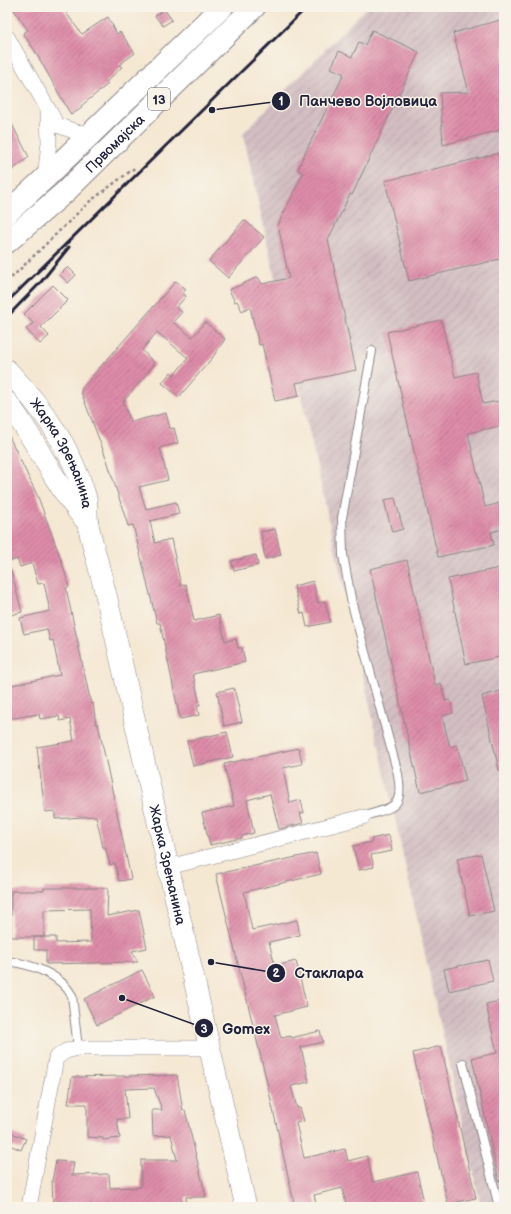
<svg xmlns="http://www.w3.org/2000/svg" width="511" height="1214" font-family="'Balsamiq Sans',sans-serif">
  <style>
    .industrial { fill: url(#industrial-furrows) }
    .building { fill: url(#building-hatch); fill-rule: evenodd }
    .lines { fill: none; stroke-linecap: round; stroke-linejoin: round }
    .lane-casing { stroke: #8c8587; stroke-width: 10 }
    .street-casing { stroke: #8c8587; stroke-width: 16 }
    .secondary-casing { stroke: #8c8587; stroke-width: 22 }
    .primary-casing { stroke: #8c8587; stroke-width: 24 }
    .path { stroke: #8c8587; stroke-width: 2.5; stroke-dasharray: 3 3; stroke-linecap: butt }
    .lane { stroke: #fff; stroke-width: 8 }
    .street { stroke: #fff; stroke-width: 15 }
    .secondary { stroke: #fff; stroke-width: 21 }
    .primary { stroke: #fff; stroke-width: 22 }
    .rail { stroke: #22223b; stroke-width: 3 }
    .labels { text-anchor: middle; stroke-width: 3; stroke-linejoin: round; paint-order: stroke }
    .shield { fill: #f7f3e8; stroke: #62616f; stroke-width: 1 }
    .shield-label { font-size: 13px; font-weight: bold; fill: #22223b }
    .street-label { font-size: 14px; fill: #22223b; stroke: #f7f3e8 }
    .leader { fill: none; stroke: #22223b; stroke-width: 1.5 }
    .callout-dot { fill: #22223b; stroke: #f7f3e8; stroke-width: 1.5 }
    .mark-label { font-size: 12px; text-anchor: middle; font-weight: bold; fill: #fff }
    .callout-label { font-size: 15px; text-anchor: middle; font-weight: bold; fill: #22223b; stroke: #f7f3e8; stroke-width: 3; stroke-linejoin: round; paint-order: stroke }
  </style>
  <defs>
    <pattern id="industrial-furrows" width="10" height="10" patternUnits="userSpaceOnUse"><rect width="10" height="10" fill="#d2bec2"/><path d="M-1 1l2-2M0 10L10 0M9 11l2-2" fill="none" stroke="#b4a3a8"/></pattern>
    <pattern id="building-hatch" width="6" height="6" patternUnits="userSpaceOnUse"><rect width="6" height="6" fill="#de8ca9"/><path d="M-1 1l2-2M0 6l6-6M5 7l2-2" fill="none" stroke="#b4728b"/></pattern>
  </defs>
  <rect width="100%" height="100%" fill="#f7f3e8"/>
  <filter id="ink" filterUnits="userSpaceOnUse"><feTurbulence type="fractalNoise" baseFrequency=".025" numOctaves="2"/><feDisplacementMap in="SourceGraphic" scale="8" xChannelSelector="R" yChannelSelector="G"/><feConvolveMatrix kernelMatrix="1 2 1 2 8 2 1 2 1" color-interpolation-filters="sRGB"/></filter>
  <filter id="wash" filterUnits="userSpaceOnUse"><feTurbulence type="fractalNoise" baseFrequency=".012" numOctaves="4" result="noise"/><feDisplacementMap in="SourceGraphic" scale="16" xChannelSelector="R" yChannelSelector="G"/><feGaussianBlur stdDeviation="0.9" result="paint"/><feColorMatrix in="noise" values="0 0 0 0 0 0 0 0 0 0 0 0 0 0 0 0 0 1.4 0 .05"/><feComposite in="paint" operator="in"/></filter>
  <g filter="url(#wash)">
    <rect width="100%" height="100%" fill="#f5e8d3"/>
    <polygon class="industrial" points="367,7 504,7 504,1207 481,1207 243,133"/>
    <g id="blocks">
      <g class="building">
        <polygon points="12,7 62,7 80,32 82,34 108,17 117,34 120,32 135,53 119,65 122,67 106,82 108,84 81,106 82,108 71,115 35,51 23,33 28,30"/>
        <polygon points="164,9 172,20 163,26 155,16"/>
        <polygon points="504,19 504,129 443,145 440,93 469,92 453,33"/>
        <polygon points="372,30 419,52 352,195 350,194 328,240 356,370 296,383 299,396 275,401 262,344 259,345 250,307 242,311 237,301 235,302 229,290 258,277 262,284 289,278 278,225 303,173 298,170 302,159 344,74 331,68 339,51 352,57 359,42 365,45"/>
        <polygon points="7,115 29,157 7,174"/>
        <polygon points="504,152 504,258 409,281 385,181"/>
        <polygon points="244,220 264,237 228,278 209,261"/>
        <polygon points="68,267 76,275 68,283 60,275"/>
        <polygon points="176,281 186,289 183,293 186,296 176,308 182,312 173,322 192,337 205,322 225,339 213,357 179,397 162,383 171,372 174,375 188,358 157,332 142,350 155,364 123,402 131,422 166,413 170,429 174,428 178,443 160,448 168,480 139,487 146,509 176,502 179,514 150,521 155,543 171,539 181,586 186,584 194,621 219,615 225,641 236,639 238,648 242,648 245,662 193,674 200,705 197,705 199,715 180,719 160,623 157,623 133,525 128,526 107,460 81,392 82,388"/>
        <polygon points="53,285 68,300 41,327 49,336 40,344 26,329 33,323 24,314"/>
        <polygon points="441,320 455,377 476,372 483,404 504,400 504,425 468,433 485,507 504,502 504,529 491,532 494,545 438,557 387,332"/>
        <polygon points="7,432 38,497 62,562 69,587 66,588 91,704 93,703 96,724 98,724 131,879 119,881 115,863 110,865 105,847 103,847 96,816 55,819 55,811 45,812 37,747 74,741 70,719 60,721 59,716 40,719 39,714 7,719 7,686 60,675 53,640 50,641 47,629 24,634 20,618 50,611 44,583 38,584 32,563 20,567 17,559 7,562"/>
        <polygon points="395,498 403,529 392,532 384,500"/>
        <polygon points="275,529 281,555 265,559 261,532"/>
        <polygon points="256,555 258,565 234,571 231,561"/>
        <polygon points="407,560 435,685 441,683 445,701 450,700 453,713 442,716 450,747 457,745 466,781 420,792 370,569"/>
        <polygon points="504,567 504,656 466,664 448,579"/>
        <polygon points="7,571 11,571 22,612 7,616"/>
        <polygon points="313,581 318,603 325,601 330,622 307,627 304,613 301,614 294,586"/>
        <polygon points="234,688 242,722 224,726 217,692"/>
        <polygon points="504,690 504,770 499,770 482,696"/>
        <polygon points="227,732 233,757 193,766 187,741"/>
        <polygon points="299,748 302,764 283,768 290,803 301,800 304,813 300,813 303,823 279,829 270,794 247,800 254,833 242,836 242,838 210,845 202,813 234,806 224,764"/>
        <polygon points="389,835 392,851 371,855 374,867 359,870 353,846 372,842 371,839"/>
        <polygon points="316,853 321,874 244,892 252,930 297,920 300,935 269,942 275,966 296,961 307,1007 275,1015 281,1038 291,1036 291,1038 320,1031 323,1042 301,1047 309,1082 291,1086 297,1108 300,1108 304,1121 296,1123 304,1158 345,1149 348,1161 367,1156 373,1182 417,1172 425,1207 347,1207 342,1188 314,1195 317,1207 295,1207 265,1074 216,874"/>
        <polygon points="481,854 494,911 470,916 457,859"/>
        <path d="M44,888H108L107,916L139,910L147,948L132,951L138,962L46,964V950H34V937H11V891H44ZM90,909L91,942L56,943V937H34H44V910Z"/>
        <polygon points="488,960 493,981 449,991 444,969"/>
        <polygon points="142,970 155,996 97,1025 84,999"/>
        <polygon points="504,1000 504,1180 499,1181 472,1058 497,1053 486,1004"/>
        <polygon points="441,1046 476,1198 448,1204 413,1053"/>
        <polygon points="177,1075 183,1111 185,1110 206,1197 186,1197 186,1207 53,1207 52,1181 56,1161 74,1162 72,1175 109,1174 110,1188 141,1187 141,1160 177,1160 171,1135 153,1136 152,1110 162,1110 154,1088 125,1089 128,1119 117,1119 120,1138 103,1140 103,1138 87,1137 87,1104 68,1104 72,1077"/>
        <polygon points="7,1131 26,1139 21,1150 7,1144"/>
      </g>
    </g>
  </g>
  <g filter="url(#ink)">
    <use href="#blocks" fill-opacity="0" stroke="#8c8587" stroke-width="1"/>
    <g class="lines">
      <defs>
        <g id="lane">
          <path d="M363,817C393,806 404,810 398,774L352,604L343,555L342,518L372,351"/>
          <path d="M7,961C30,964 61,974 72,996L78,1048"/>
          <polyline points="463,1063 499,1207"/>
        </g>
        <g id="street">
          <polyline points="7,37 57,125 79,133 95,131"/>
          <polyline points="45,179 49,142 48,111"/>
          <polyline points="169,867 363,817"/>
          <polyline points="29,1207 56,1058 66,1051 78,1048 209,1048"/>
        </g>
        <g id="secondary">
          <path id="s1" d="M7,370C42,407 72,448 86,498C88,507 86,516 88,525C94,550 101,574 107,599L246,1207"/>
          <path d="M7,402C37,440 55,487 88,523"/>
        </g>
        <g id="primary">
          <polyline points="7,213 44,179 222,7"/>
          <path id="s2" d="M7,242L65,192L254,7"/>
        </g>
      </defs>
      <use href="#lane" class="lane-casing"/>
      <use href="#street" class="street-casing"/>
      <use href="#secondary" class="secondary-casing"/>
      <use href="#primary" class="primary-casing"/>
      <polyline class="path" points="7,282 89,202 136,167"/>
      <use href="#lane" class="lane"/>
      <use href="#street" class="street"/>
      <use href="#secondary" class="secondary"/>
      <use href="#primary" class="primary"/>
      <g class="rail">
        <polyline points="7,302 307,7"/>
        <polyline points="7,317 41,282 69,247"/>
      </g>
    </g>
  </g>
  <g class="labels">
    <rect class="shield" x="148" y="88" width="22" height="22" rx="3"/>
    <g class="shield-label">
      <text x="159" y="104">13</text>
    </g>
    <g class="street-label">
      <text dy="5" stroke="none"><textPath href="#s2" startOffset="146">Првомајска</textPath></text>
      <text dy="5" stroke="none"><textPath href="#s1" startOffset="101">Жарка Зрењанина</textPath></text>
      <text dy="5" stroke="none"><textPath href="#s1" startOffset="528">Жарка Зрењанина</textPath></text>
    </g>
  </g>
  <path class="leader" d="M212 110L281 101M211 962L276 973M122 998L204 1028"/>
  <g class="callout-dot">
    <circle cx="212" cy="110" r="4"/>
    <circle cx="211" cy="962" r="4"/>
    <circle cx="122" cy="998" r="4"/>
    <circle cx="281" cy="101" r="10"/>
    <circle cx="276" cy="973" r="10"/>
    <circle cx="204" cy="1028" r="10"/>
  </g>
  <g class="mark-label">
    <text x="281" y="105">1</text>
    <text x="276" y="977">2</text>
    <text x="204" y="1033">3</text>
  </g>
  <g class="callout-label">
    <text x="368" y="106">Панчево Војловица</text>
    <text x="329" y="978">Стаклара</text>
    <text x="246" y="1034">Gomex</text>
  </g>
  <rect width="511" height="1214" fill="none" stroke="#f7f3e8" stroke-width="24"/>
</svg>
